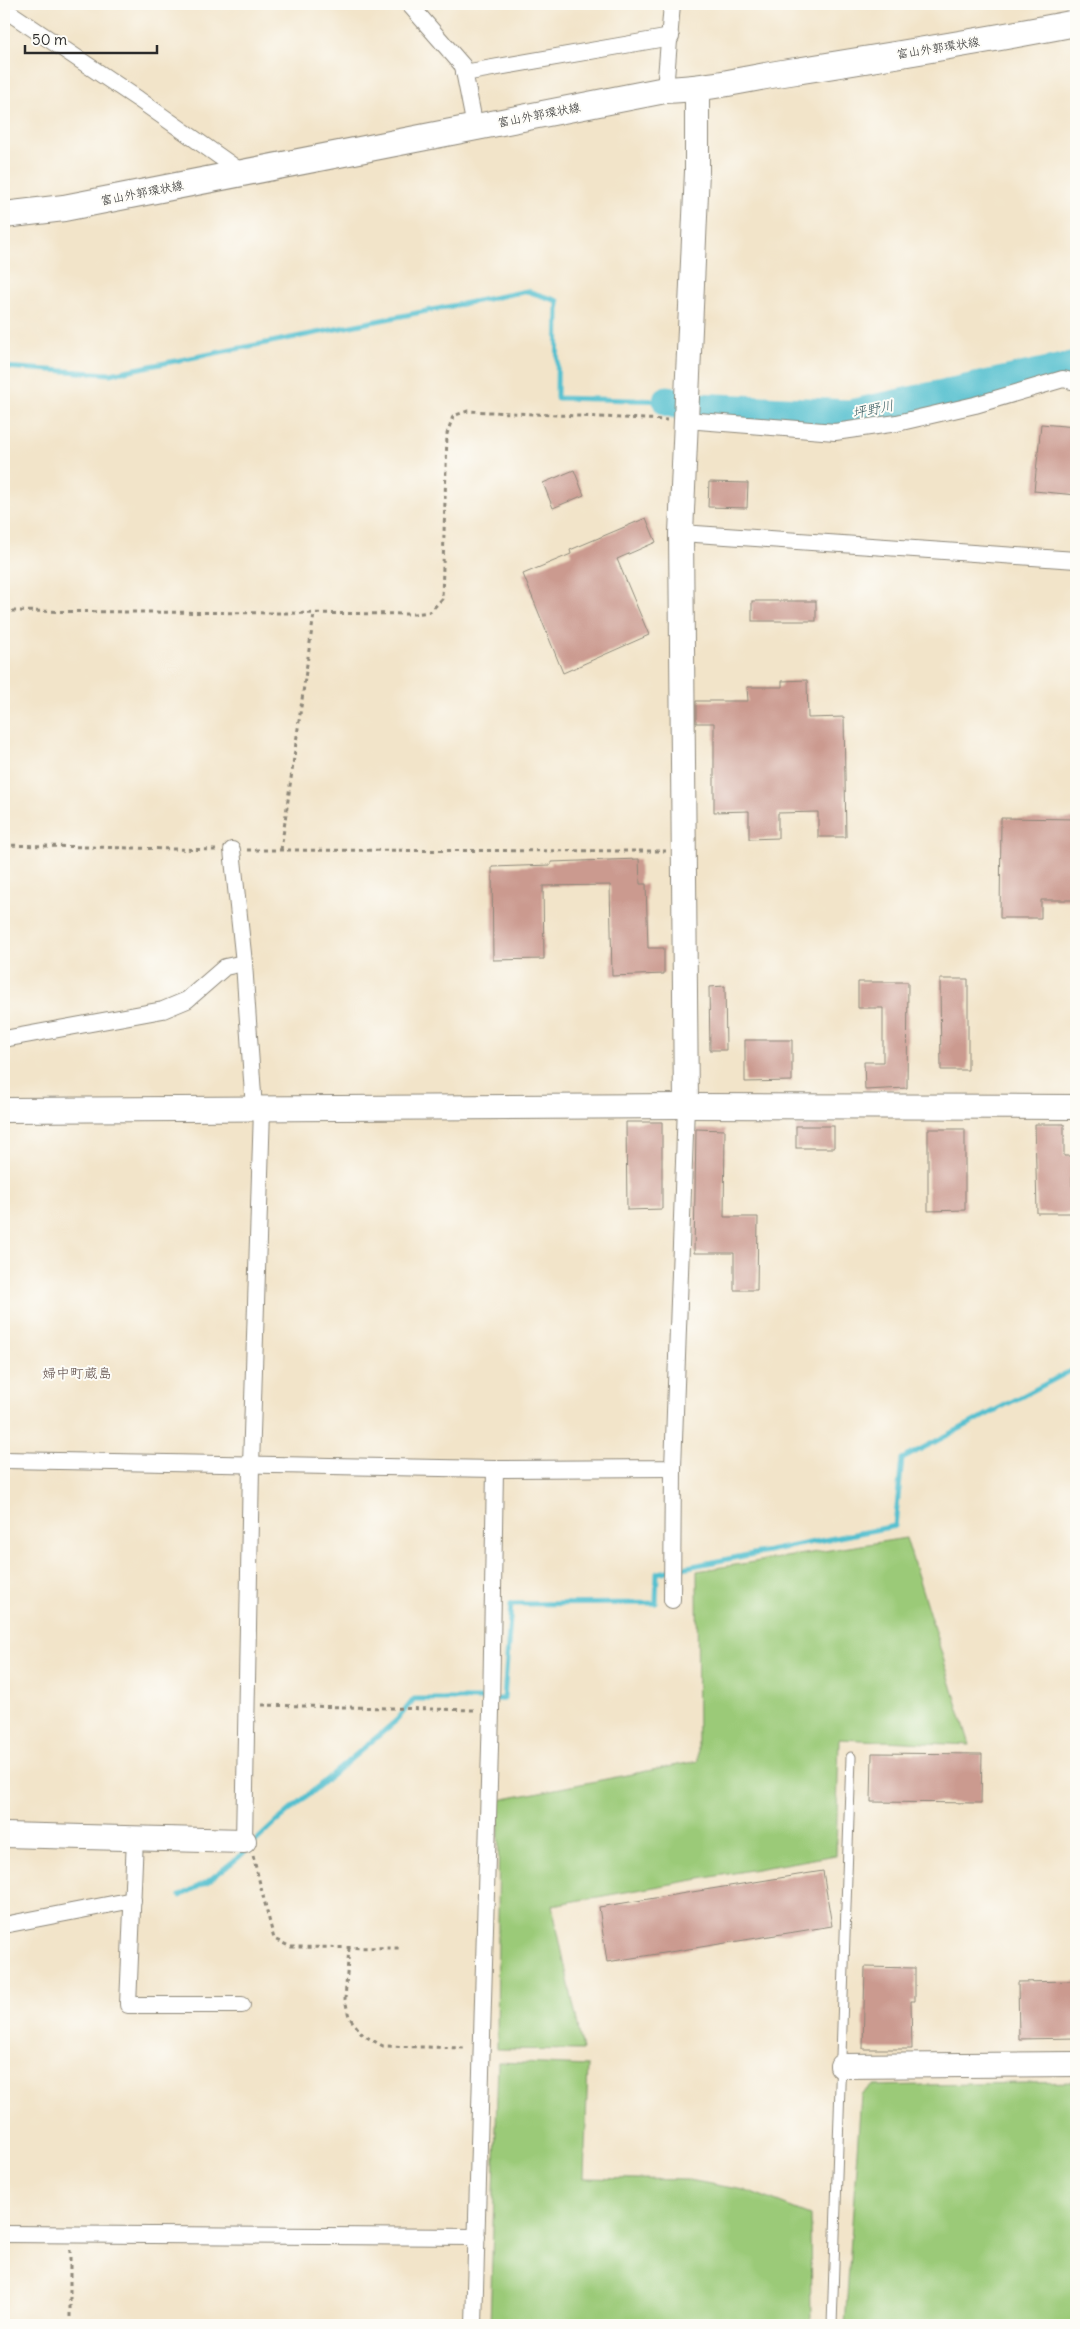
<svg xmlns="http://www.w3.org/2000/svg" width="1080" height="2329" font-family="Delius,'Klee One',sans-serif">
  <style>
    .green { fill: #9bca78; stroke: #637a52 }
    .lines { fill: none; stroke-linecap: round; stroke-linejoin: round }
    .stream { stroke: #55c0cf; stroke-width: 5 }
    .river { stroke: #55c0cf; stroke-width: 31 }
    .building { fill: #cb9a8f }
    .lane-casing { stroke: #8e887a; stroke-width: 11 }
    .street-casing { stroke: #8e887a; stroke-width: 18 }
    .secondary-casing { stroke: #8e887a; stroke-width: 26 }
    .primary-casing { stroke: #8e887a; stroke-width: 28 }
    .path { stroke: #8e887a; stroke-width: 3; stroke-dasharray: 4 4; stroke-linecap: butt }
    .lane { stroke: #fff; stroke-width: 9 }
    .street { stroke: #fff; stroke-width: 16 }
    .secondary { stroke: #fff; stroke-width: 24 }
    .primary { stroke: #fff; stroke-width: 26 }
    .labels { text-anchor: middle; stroke-width: 4; stroke-linejoin: round; paint-order: stroke }
    .street-label { font-size: 12px; fill: #2b2b2b; stroke: #fdfcf7 }
    .water-label { font-size: 14px; font-style: italic; fill: #3a5f64; stroke: #fdfcf7 }
    .neighbourhood-label { font-size: 14px; fill: #63524e; stroke: #fdfcf7 }
  </style>
  <rect width="100%" height="100%" fill="#fdfcf7"/>
  <filter id="ink" filterUnits="userSpaceOnUse"><feTurbulence type="fractalNoise" baseFrequency=".02" numOctaves="2"/><feDisplacementMap in="SourceGraphic" scale="10" xChannelSelector="R" yChannelSelector="G"/><feConvolveMatrix kernelMatrix="1 2 1 2 8 2 1 2 1" color-interpolation-filters="sRGB"/></filter>
  <filter id="wash" filterUnits="userSpaceOnUse"><feTurbulence type="fractalNoise" baseFrequency=".0096" numOctaves="4" result="noise"/><feDisplacementMap in="SourceGraphic" scale="20" xChannelSelector="R" yChannelSelector="G"/><feGaussianBlur stdDeviation="1.12" result="paint"/><feColorMatrix in="noise" values="0 0 0 0 0 0 0 0 0 0 0 0 0 0 0 0 0 1.4 0 .05"/><feComposite in="paint" operator="in"/></filter>
  <g filter="url(#wash)">
    <rect width="100%" height="100%" fill="#f2e4c9"/>
    <g class="green">
      <polygon points="906,1538 970,1745 839,1739 836,1855 552,1905 583,2050 497,2049 499,1800 698,1761 697,1571"/>
      <polygon points="498,2062 588,2066 584,2178 689,2180 749,2191 810,2215 811,2325 490,2325"/>
      <polygon points="1076,2082 1076,2325 845,2325 861,2094 872,2086"/>
    </g>
    <g class="lines">
      <g class="stream">
        <polyline points="4,367 110,374 527,291 558,301 557,398 668,401"/>
        <polyline points="180,1896 207,1882 239,1857 275,1823 397,1720 414,1699 504,1699 511,1604 656,1603 657,1573 895,1526 902,1459 1076,1368"/>
      </g>
      <polyline class="river" points="668,401 696,408 850,415 1068,368 1076,369"/>
    </g>
    <g id="blocks">
      <g class="building">
        <polygon points="1041,424 1076,427 1076,495 1034,491"/>
        <polygon points="574,470 584,495 553,508 543,483"/>
        <polygon points="709,482 748,483 747,508 708,507"/>
        <polygon points="646,518 656,542 617,559 649,635 563,673 523,574 571,554 570,550"/>
        <rect x="752" y="601" width="64" height="20"/>
        <polygon points="807,680 808,718 844,717 846,837 818,837 818,812 778,813 778,838 749,839 749,811 714,812 714,723 696,723 696,701 748,701 747,687 782,687 782,681"/>
        <polygon points="1001,818 1076,819 1076,900 1041,900 1041,918 1000,918"/>
        <polygon points="639,859 640,884 646,884 648,948 664,948 664,974 612,976 610,885 543,886 544,959 493,960 492,867 551,865 551,862"/>
        <polygon points="940,979 968,979 968,1070 941,1070"/>
        <polygon points="858,982 908,982 907,1088 865,1090 864,1062 883,1062 883,1008 858,1008"/>
        <polygon points="725,986 726,1050 710,1050 709,987"/>
        <polygon points="745,1040 792,1040 792,1081 745,1082"/>
        <polygon points="626,1122 662,1122 662,1209 627,1210"/>
        <polygon points="1035,1124 1064,1124 1064,1156 1072,1156 1072,1186 1076,1186 1076,1213 1037,1213"/>
        <rect x="796" y="1126" width="38" height="22"/>
        <polygon points="696,1129 725,1130 724,1217 758,1217 757,1290 734,1290 734,1253 694,1253"/>
        <polygon points="928,1129 965,1129 965,1210 928,1211"/>
        <polygon points="872,1753 982,1754 981,1803 871,1802"/>
        <polygon points="823,1871 832,1926 607,1962 599,1907"/>
        <polygon points="865,1967 915,1968 915,2001 911,2001 912,2049 863,2049"/>
        <polygon points="1076,1981 1076,2038 1019,2039 1018,1982"/>
      </g>
    </g>
  </g>
  <g filter="url(#ink)">
    <use href="#blocks" fill-opacity="0" stroke="#8e887a" stroke-width="1"/>
    <g class="lines">
      <defs>
        <polyline id="lane" points="832,2325 851,1757"/>
        <g id="street">
          <polyline points="409,4 463,66 475,127"/>
          <polyline points="4,9 138,99 243,173"/>
          <polyline points="464,73 671,37"/>
          <polyline points="665,90 672,4"/>
          <polyline points="686,420 835,432 897,423 975,405 1063,379 1076,382"/>
          <polyline points="681,533 1076,560"/>
          <polyline points="232,850 244,963"/>
          <polyline points="4,1039 163,1010 187,1000 225,967 244,963 254,1109"/>
          <polyline points="4,1460 495,1469 673,1468 686,1106"/>
          <polyline points="672,1600 673,1468"/>
          <polyline points="135,1838 128,2005 242,2005"/>
          <polyline points="244,1841 251,1466 262,1109"/>
          <polyline points="4,1925 133,1900"/>
          <polyline points="4,2234 477,2237"/>
          <polyline points="474,2325 491,1711 495,1469"/>
        </g>
        <g id="secondary">
          <polyline points="686,1106 681,533 697,171 697,90"/>
          <polyline points="4,1110 686,1106 1076,1107"/>
          <polyline points="4,1835 244,1841"/>
          <polyline points="842,2066 1076,2064"/>
        </g>
        <path id="primary" d="M4,215L64,208L665,90C710,89 752,77 796,71C890,56 983,41 1076,23"/>
      </defs>
      <use href="#lane" class="lane-casing"/>
      <use href="#street" class="street-casing"/>
      <use href="#secondary" class="secondary-casing"/>
      <use href="#primary" class="primary-casing"/>
      <g class="path">
        <polyline points="4,611 414,614 430,612 442,599 447,434 453,416 468,411 667,420"/>
        <polyline points="4,845 216,850"/>
        <polyline points="247,850 666,851"/>
        <polyline points="281,850 314,614"/>
        <polyline points="262,1705 475,1710"/>
        <polyline points="253,1856 274,1939 291,1947 399,1948"/>
        <polyline points="349,1948 345,1999 349,2017 363,2035 383,2046 466,2048"/>
        <polyline points="70,2325 70,2250"/>
      </g>
      <use href="#lane" class="lane"/>
      <use href="#street" class="street"/>
      <use href="#secondary" class="secondary"/>
      <use href="#primary" class="primary"/>
    </g>
  </g>
  <g class="labels">
    <g class="street-label">
      <text transform="translate(938 48) rotate(-9)" y="4">富山外郭環状線</text>
      <text transform="translate(539 115) rotate(-11)" y="4">富山外郭環状線</text>
      <text transform="translate(142 193) rotate(-11)" y="4">富山外郭環状線</text>
    </g>
    <g class="water-label">
      <text transform="translate(873 409) rotate(-11)" y="5">坪野川</text>
    </g>
    <g class="neighbourhood-label">
      <text x="77" y="1378">婦中町蔵島</text>
    </g>
  </g>
  <rect width="1080" height="2329" fill="none" stroke="#fdfcf7" stroke-width="20"/>
  <path d="M25 45v8h132v-8" fill="none" stroke="#2b2b2b" stroke-width="2.5"/>
  <text x="32" y="45" font-size="15" fill="#2b2b2b" stroke="#fdfcf7" stroke-width="4" paint-order="stroke">50 m</text>
</svg>
